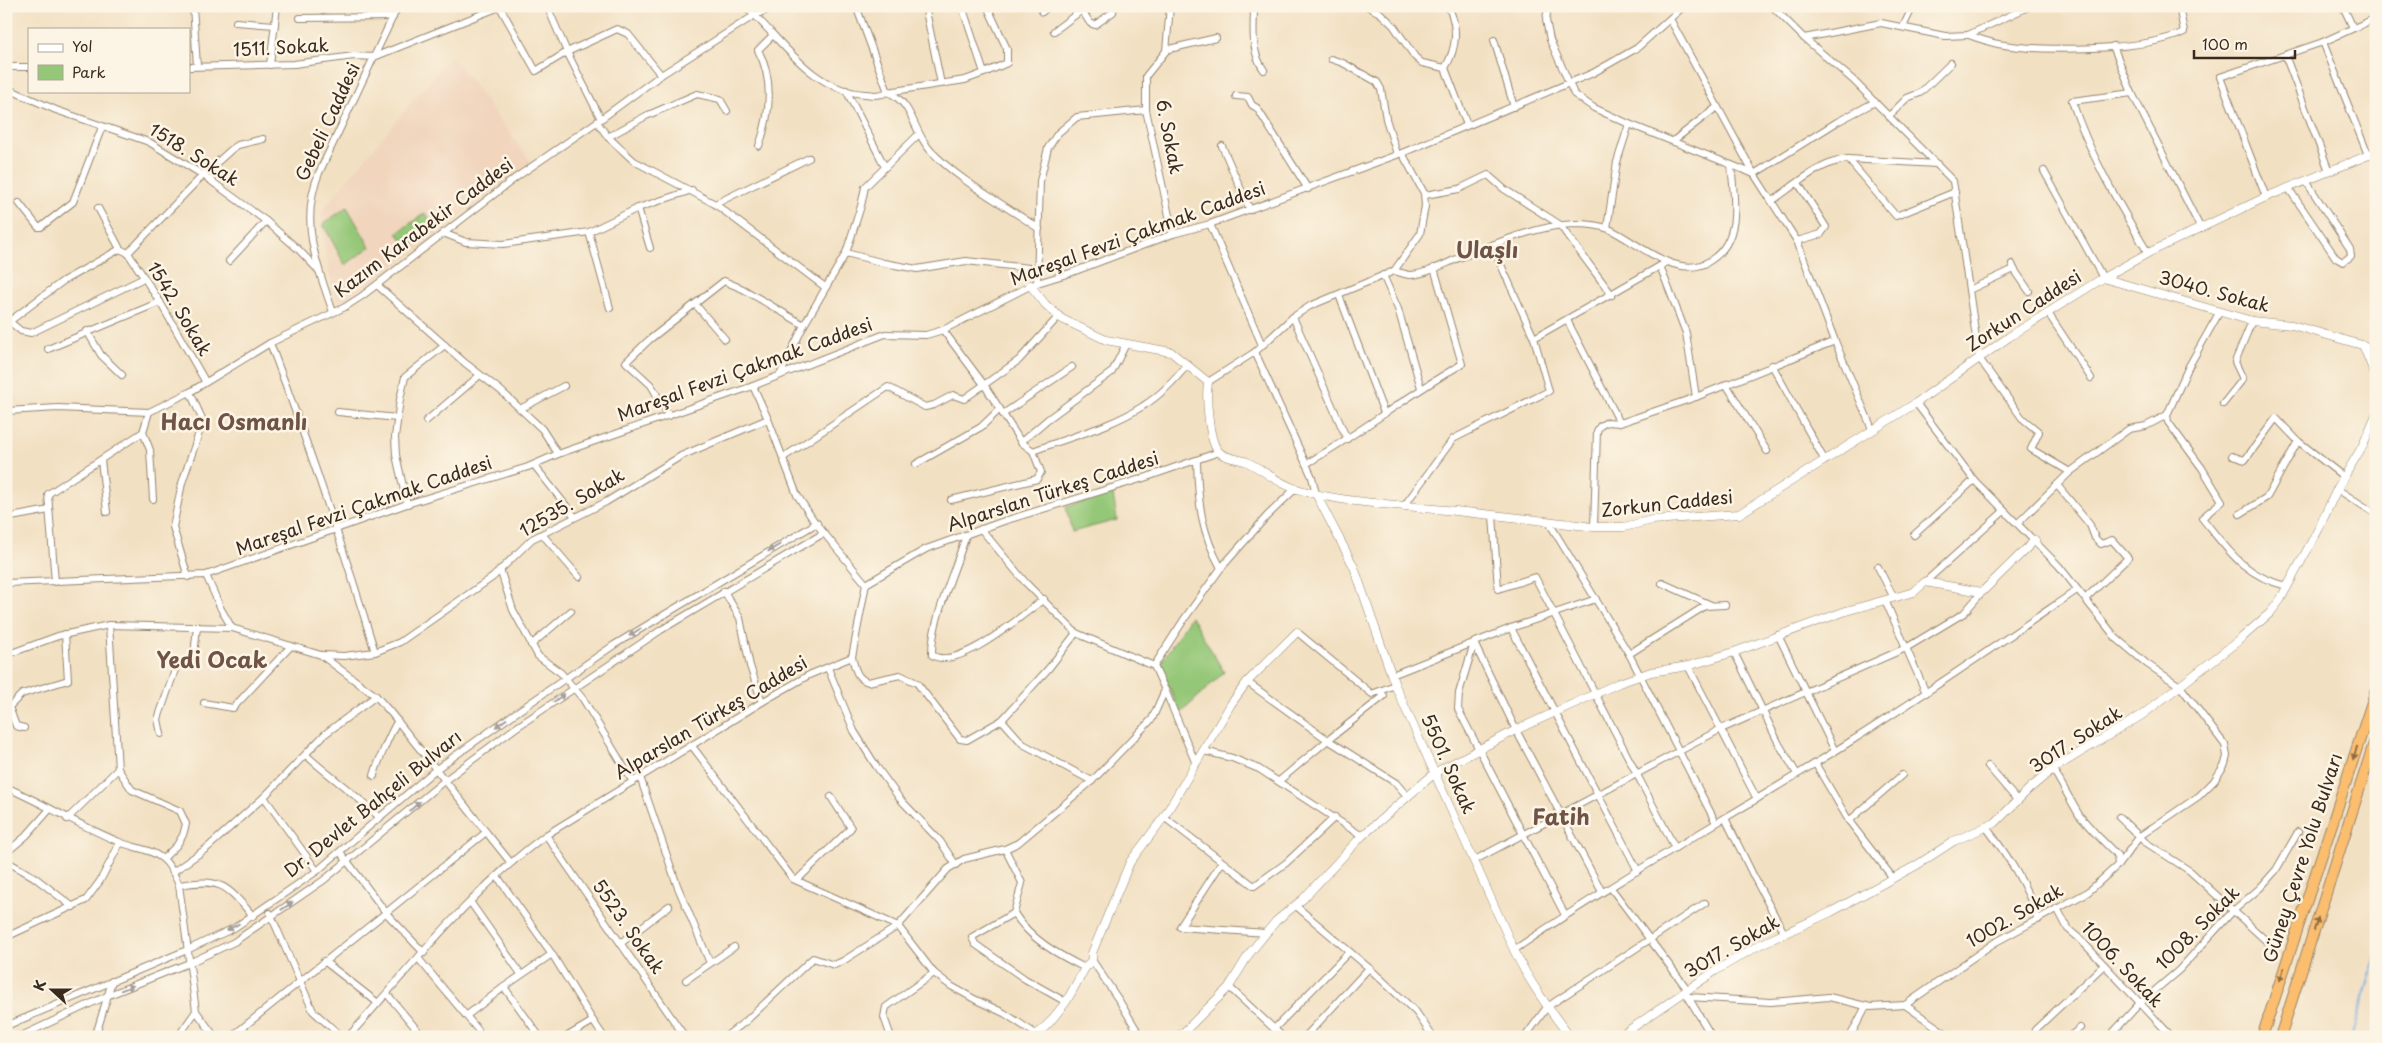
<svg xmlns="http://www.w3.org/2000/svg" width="2382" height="1043" font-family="'Playpen Sans',sans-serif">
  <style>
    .built { fill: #f1d5bd }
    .green { fill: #94c777; stroke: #68784a }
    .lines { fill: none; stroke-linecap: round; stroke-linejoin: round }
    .stream { stroke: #72ace2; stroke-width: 2 }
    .minor-casing { stroke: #968570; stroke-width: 8 }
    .tertiary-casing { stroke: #968570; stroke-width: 9 }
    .trunk-casing { stroke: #968570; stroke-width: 12 }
    .minor { stroke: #fff; stroke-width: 6 }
    .tertiary { stroke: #fff; stroke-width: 8 }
    .trunk { stroke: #fbbd6e; stroke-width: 10 }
    .oneway { fill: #a79f9a }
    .oneway2 { fill: #916c42 }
    .labels { text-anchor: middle; stroke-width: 5; stroke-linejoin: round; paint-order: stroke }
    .street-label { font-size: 18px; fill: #3b2a1e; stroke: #fcf5e5 }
    .district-label { font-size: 22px; font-weight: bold; fill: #705347; stroke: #fcf5e5 }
  </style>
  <rect width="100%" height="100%" fill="#fcf5e5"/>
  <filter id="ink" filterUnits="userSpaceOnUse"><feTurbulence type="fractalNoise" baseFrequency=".02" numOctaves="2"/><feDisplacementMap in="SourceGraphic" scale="10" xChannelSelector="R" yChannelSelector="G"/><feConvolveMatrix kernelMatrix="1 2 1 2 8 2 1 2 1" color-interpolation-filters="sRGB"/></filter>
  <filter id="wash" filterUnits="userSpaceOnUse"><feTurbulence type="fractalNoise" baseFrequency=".0096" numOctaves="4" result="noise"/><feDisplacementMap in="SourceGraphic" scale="20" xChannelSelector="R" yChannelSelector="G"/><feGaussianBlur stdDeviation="1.12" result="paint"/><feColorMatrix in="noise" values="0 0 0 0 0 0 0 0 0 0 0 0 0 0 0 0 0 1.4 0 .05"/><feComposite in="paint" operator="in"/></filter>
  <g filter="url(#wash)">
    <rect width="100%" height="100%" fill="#f2e0c2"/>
    <polygon class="built" points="451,55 531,162 354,298 335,302 323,240 321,212"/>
    <g class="green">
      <polygon points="347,207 370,247 345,265 323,224"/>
      <polygon points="425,213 436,228 408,248 397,233"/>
      <polygon points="1113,494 1117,520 1072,532 1066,507"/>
      <polygon points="1191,616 1224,672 1180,714 1160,664"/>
    </g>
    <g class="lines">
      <polyline class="stream" points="2351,1037 2376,957"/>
    </g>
  </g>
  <g filter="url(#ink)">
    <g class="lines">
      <defs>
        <g id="minor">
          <polyline points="193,6 197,66"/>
          <polyline points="547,6 567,52 601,119"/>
          <path d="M745,6C782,39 810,90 865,94C873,95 880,96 888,92C913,103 913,131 930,150C961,183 1003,203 1039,229"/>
          <polyline points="856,6 888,92 965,80 984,73 964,12"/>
          <polyline points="925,6 941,84"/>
          <polyline points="1079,6 1090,23 1095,25 1113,12 1114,6"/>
          <polyline points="1170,6 1166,51 1146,76 1146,110 1173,234"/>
          <path d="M1254,6C1254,29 1250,51 1264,70"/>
          <polyline points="1367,6 1380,13 1393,25 1415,57 1422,63 1445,68 1467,125"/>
          <polyline points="1548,6 1546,20 1550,40 1574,94 1594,108 1629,124 1754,174"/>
          <polyline points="1772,6 1804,38 1853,80 1953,181 1979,358 2022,418 2039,432 2031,449 2070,472"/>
          <polyline points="2343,6 2353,28"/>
          <polyline points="500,7 536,71 567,52 617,29 628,34 661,75"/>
          <polyline points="1042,12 1049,6"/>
          <polyline points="300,18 393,17"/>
          <polyline points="1670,19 1754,174 1797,241 1835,341 1872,429"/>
          <polyline points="236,22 275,25"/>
          <polyline points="1903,27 1913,6"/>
          <polyline points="1054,31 1082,10"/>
          <path d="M1968,35C1978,38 1988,42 1998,44C2041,52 2145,51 2184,32L2179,6"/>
          <polyline points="1804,38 1881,23 1945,36 1968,35 2030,6"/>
          <polyline points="1494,40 1514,107"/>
          <polyline points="2323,42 2368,155"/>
          <polyline points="2113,46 2132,93 2201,229"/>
          <polyline points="1166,51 1169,49 1216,38"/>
          <polyline points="2285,55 2329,171"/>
          <polyline points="1331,59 1343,63 1377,82 1381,89 1386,119 1397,154"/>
          <polyline points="270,65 277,6"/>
          <polyline points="6,67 29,67"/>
          <polyline points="189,67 294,64 354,56 374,57 502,6"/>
          <path d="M1445,68C1457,48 1459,28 1448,6"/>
          <polyline points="984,73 1007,63 1007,49 987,6"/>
          <polyline points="6,88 56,110 149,142 203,175 266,221 299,250 318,270"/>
          <polyline points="846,90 885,167"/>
          <path d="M2132,93L2072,101C2091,158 2118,202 2148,253"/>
          <polyline points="1236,96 1248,97 1252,105 1257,108 1308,189"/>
          <polyline points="1889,116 1907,98 1920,93 1951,63"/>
          <polyline points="597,122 608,137 634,161 715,204 825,287"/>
          <polyline points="608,137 646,116 697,94 720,99 727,111"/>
          <polyline points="1673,141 1717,107"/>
          <path d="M759,146C770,115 774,80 758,50L772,36"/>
          <polyline points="1222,146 1250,210"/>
          <polyline points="1848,159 1896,216 1955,192"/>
          <polyline points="2044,171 2103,278"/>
          <polyline points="1754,174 1837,122 1875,102"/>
          <polyline points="2289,189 2336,258 2343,262 2351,256 2350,249 2306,181"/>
          <polyline points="1425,195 1459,189 1488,175 1504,189 1559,224 1612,295"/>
          <polyline points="2266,197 2220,77 2323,42 2376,18"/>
          <path d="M1772,201C1795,185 1820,162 1848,159L1937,164"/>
          <polyline points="19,203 38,227 41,227 73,202 102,127"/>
          <polyline points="715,204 809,158"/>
          <polyline points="98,208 120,249 128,253 160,302 205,381"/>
          <polyline points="638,208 650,248"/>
          <polyline points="1210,224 1262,345"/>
          <polyline points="1607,228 1617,162 1629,124"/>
          <polyline points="589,232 610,308"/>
          <polyline points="443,233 466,242 503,244 589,232 638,208 692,190"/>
          <polyline points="1797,241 1821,234 1826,227 1798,183"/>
          <polyline points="128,253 203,175 232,149 238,145 263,139"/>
          <polyline points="846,253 884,263 917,269 966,261 1038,269"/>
          <polyline points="229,261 266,221"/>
          <polyline points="1660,266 1686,333 1696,397"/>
          <polyline points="2014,269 2029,291"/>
          <path d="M1394,271C1398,272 1404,274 1409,275C1425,275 1444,264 1459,258C1494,244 1538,225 1575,224C1586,224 1599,225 1609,229C1638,242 1679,283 1711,260C1743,239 1734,197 1731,165"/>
          <polyline points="1383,275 1398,309 1421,388"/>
          <polyline points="1037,283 1040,181 1048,148 1058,133 1077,117 1146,110"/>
          <polyline points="377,285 465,363 500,390 542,429 558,454"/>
          <polyline points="1969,290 2014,269 2012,264"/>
          <polyline points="1339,295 1384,413"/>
          <polyline points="695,304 725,339"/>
          <path d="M333,312C317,266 299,221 319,173L398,6"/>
          <polyline points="2048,313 2091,378"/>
          <polyline points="1293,317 1347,439"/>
          <polyline points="1567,320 1620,423"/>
          <polyline points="10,322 21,331 31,333 144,278"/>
          <polyline points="6,324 63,281 120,249"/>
          <polyline points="943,330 985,386 1021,442 1033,451 1041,472 1037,479 951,500"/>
          <polyline points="87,331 101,355 122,375"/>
          <polyline points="1534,338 1665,263"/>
          <path d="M270,343C309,445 343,547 375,652"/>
          <polyline points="48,349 160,302"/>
          <polyline points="1255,352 1312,477 1316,494"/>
          <polyline points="1772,365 1825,461"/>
          <polyline points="780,375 804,325 846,253 861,206 865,187 919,134"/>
          <polyline points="1208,382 1255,352 1293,317 1310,306 1394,271 1420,234 1425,206 1424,193 1402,153"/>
          <polyline points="1726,384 1767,451"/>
          <polyline points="753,386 768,419 797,495 814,521 866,584"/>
          <polyline points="2223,404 2243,379 2235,362 2252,321"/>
          <polyline points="520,409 564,386"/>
          <polyline points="6,411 58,408 149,412 190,392 270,343 345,307 362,296 518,176 601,119 661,75 755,15 776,6"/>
          <polyline points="338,412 397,418"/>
          <polyline points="1003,414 1072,367"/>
          <path d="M2167,415L2168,422L2202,468L2222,501L2202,518C2228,550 2245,577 2287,586"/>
          <polyline points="669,416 651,385 626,362 649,340 724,281 743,289 804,325"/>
          <polyline points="426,421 480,375"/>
          <polyline points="143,432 150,450 153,499"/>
          <polyline points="1021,442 1048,419 1112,372 1126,344"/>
          <path d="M1033,451C1069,437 1111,427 1143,406C1161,395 1175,380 1188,364"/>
          <polyline points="2232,456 2245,460 2276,418 2298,441 2344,477"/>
          <polyline points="784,457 888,387 925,407 934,405 953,395 964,399 1019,360 1059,316"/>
          <polyline points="101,460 107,512"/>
          <path d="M1197,461C1198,502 1201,532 1221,568"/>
          <polyline points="916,464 981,427 1000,409"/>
          <path d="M1306,464C1360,433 1408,395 1462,364L1434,268"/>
          <polyline points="534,465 575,517"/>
          <polyline points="2057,485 2090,525 2095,538 2101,544 2112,540 2128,558 2085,599"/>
          <polyline points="2337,489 2376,514"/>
          <polyline points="407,504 396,455 395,437 400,399 405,377 445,345"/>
          <polyline points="1404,506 1453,439 1549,391 1534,338 1492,245"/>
          <polyline points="2240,514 2267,497 2298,441"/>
          <polyline points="1493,515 1498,589 1535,577 1675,848"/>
          <polyline points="6,518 49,510"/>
          <polyline points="1548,521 1629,654 1716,823"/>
          <polyline points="2018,523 2070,472 2129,429 2146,426 2167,415 2189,366 2219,313"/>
          <polyline points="1594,527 1597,431 1600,426 1607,422 1620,423 1696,397 1835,341"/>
          <polyline points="981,529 1025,582 1076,633 1154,666"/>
          <polyline points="542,534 579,577"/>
          <path d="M966,535C956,569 931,620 932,655C958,672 1022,615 1044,599"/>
          <polyline points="1914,535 1974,480"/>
          <polyline points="1878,567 1894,598"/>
          <polyline points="500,569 513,610 538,656 561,673 583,699 633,782"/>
          <polyline points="206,575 221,609 232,628"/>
          <polyline points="188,577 173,527 182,483 203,421 190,392"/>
          <polyline points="55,582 48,494 143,432 149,412"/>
          <polyline points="1925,582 2004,511"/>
          <polyline points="6,583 206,575 407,504 528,467 558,454 753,386 885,334 926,335 943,330 1034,284 1070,273 1173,234 1210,224 1402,153 1593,73 1637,48 1684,6"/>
          <polyline points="1662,583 1711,605"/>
          <polyline points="724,591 740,618 750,666 762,702"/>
          <polyline points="1885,600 1926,693"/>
          <polyline points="1511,628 1638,871"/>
          <polyline points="1297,632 1372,694 1395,685"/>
          <polyline points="1778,635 1835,751"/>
          <polyline points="1474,643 1459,693 1458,709 1565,915"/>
          <polyline points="1474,643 1516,730 1602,892"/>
          <polyline points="531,645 571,611"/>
          <polyline points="1734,652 1779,744 1797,774"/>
          <polyline points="1629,654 1705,606 1725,605"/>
          <polyline points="6,655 58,636 109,625 232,628 321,655 376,696 391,713 511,863"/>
          <polyline points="322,655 344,656 375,652 400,642 493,577 532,539 606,502 681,456 768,419"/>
          <path d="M852,657C855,668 856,678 868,682L900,675L917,683L960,739L967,740L1002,720L1023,744L1092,781"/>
          <polyline points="1688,666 1757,799"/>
          <polyline points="828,668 854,731 876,766 900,799 940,841 956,865"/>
          <polyline points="1392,675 1511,628 1596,599"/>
          <polyline points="1247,682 1328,740 1384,696 1381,691"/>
          <polyline points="1165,690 1154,666 1185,618 1221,568 1267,516 1295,489"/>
          <polyline points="204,703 233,708 291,646"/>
          <polyline points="1002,720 1049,668 1076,633"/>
          <polyline points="24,728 16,726 9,707 22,694 68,680 65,634"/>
          <polyline points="161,734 158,719 176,667 194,656 197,626"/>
          <polyline points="692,746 793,879 898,926 934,973 951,986 976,1000 1004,1013 1036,1034"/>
          <polyline points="1204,751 1232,758 1259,769 1362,836"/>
          <path d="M306,755C330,777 357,795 380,818"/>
          <polyline points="1815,763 1849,821 1893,878"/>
          <polyline points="1988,766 2017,800"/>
          <polyline points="118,769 132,790 180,811 186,824 183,835 177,845 163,859"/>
          <polyline points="2053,769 2079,815 2095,833 2117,855 2118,865"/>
          <path d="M374,776C375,769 393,726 398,721"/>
          <polyline points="640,777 677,885 710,963"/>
          <polyline points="1279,781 1328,740 1396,783 1407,796"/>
          <path d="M6,787C44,804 79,825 117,841C132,848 150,848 163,859C171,866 175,876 179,885L196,1011L215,1037"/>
          <polyline points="1164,817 1254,886 1286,863 1335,817"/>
          <polyline points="2119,817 2145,842 2190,871 2275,949"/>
          <polyline points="1725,818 1754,877 1784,933"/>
          <polyline points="67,819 118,769 109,625"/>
          <polyline points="1849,821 1902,775"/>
          <path d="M1986,827C2008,856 2027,885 2038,920"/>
          <polyline points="546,835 685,1037"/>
          <path d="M1005,849L1022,883L1014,913C1031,940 1057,954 1085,968"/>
          <polyline points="6,853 26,836 50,809"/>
          <polyline points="341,853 387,914 424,953"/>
          <polyline points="1475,860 1721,729 1906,648 1964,613 1982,592"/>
          <polyline points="6,861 34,877 73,907"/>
          <polyline points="1222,862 1180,927 1266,933"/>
          <polyline points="317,871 264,797 325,734 376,696"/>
          <polyline points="173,872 207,848 264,797"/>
          <polyline points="497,876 552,954 593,1021 566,1037"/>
          <polyline points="797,880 851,828 831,797"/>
          <path d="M179,885C222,878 226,885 253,916"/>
          <polyline points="1611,888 1688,990"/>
          <polyline points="471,903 521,974"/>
          <polyline points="1296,906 1369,968 1416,1012 1433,1037"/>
          <polyline points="2057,908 2068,929 2080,939 2172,1037"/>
          <polyline points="270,913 313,1011 342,1037"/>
          <polyline points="1014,913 972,937 975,944 1025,979 1066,1002"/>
          <polyline points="6,937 86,900 100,881 120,843"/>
          <polyline points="621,943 669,906"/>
          <path d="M1514,950C1622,876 1737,813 1848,743C1926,694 2001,642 2077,590"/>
          <polyline points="418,958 478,1030"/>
          <polyline points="1092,960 1120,1002 1141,1037"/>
          <polyline points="324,961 378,1003"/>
          <polyline points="686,980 734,947"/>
          <polyline points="504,987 540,1037"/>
          <polyline points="1229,987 1283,1037"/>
          <polyline points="387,994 423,1037"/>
          <polyline points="1687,995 1712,1037"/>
          <polyline points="1689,997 1771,1002 1829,997 1870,1007 1905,1005 1994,943 2088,892 2118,865 2140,836 2199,796 2214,781 2225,764 2227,756 2225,745 2180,686 2147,664 2116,638 2059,566 1974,480 1916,403"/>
          <polyline points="1905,1005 1951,1037"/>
          <polyline points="466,1016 504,987 552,954"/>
          <polyline points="593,1021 604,1037"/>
          <polyline points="6,1026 187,950 234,928 317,871 435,770 514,714 614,645 817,523"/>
          <polyline points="1274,1029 1349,952"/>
          <polyline points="19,1037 109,995 189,963 234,942 324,880 444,781 514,729 661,630 824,533"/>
          <polyline points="92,1037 98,1028 112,981"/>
          <polyline points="178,1037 196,1011"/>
          <polyline points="231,1037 485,833"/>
          <path d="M348,1037C410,968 470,891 546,835L762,702L809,675L852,657L866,584L926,549L1004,521L1147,477L1219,452"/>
          <polyline points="725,1037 746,1021 813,958 834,965 843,961 898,926 948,869 964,859 1005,849 1018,843 1092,781 1152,719 1165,690 1196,764"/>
          <polyline points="891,1037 884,1017 886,1007 934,973"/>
          <polyline points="1305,1037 1369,968"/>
          <polyline points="1525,1037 1547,1007 1705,903"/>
          <polyline points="1850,1037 1866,1006"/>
          <polyline points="2036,1037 2034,1033 2035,1030 2104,965"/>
          <polyline points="2069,1037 2080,1028"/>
          <polyline points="2109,1037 2139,1004 2179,970 2233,911 2260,888 2276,870 2298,832"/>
        </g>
        <g id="tertiary">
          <polyline points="2103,278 2252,321 2292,325 2376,349"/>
          <path d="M1030,285L1046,305L1062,319L1106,340L1171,352L1208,382C1206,396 1208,441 1219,452C1226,459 1238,458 1247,462C1264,470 1278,484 1297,489C1338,502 1381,503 1424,508C1481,513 1537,520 1594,527H1624L1652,520L1739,514L1916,403L2009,337L2103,278L2148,253L2266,197L2376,152"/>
          <polyline points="2363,345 2376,377"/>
          <path d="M1316,494L1354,567L1395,685L1514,950C1529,982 1549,1009 1570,1037"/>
          <polyline points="1034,1037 1049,1023 1066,1002 1085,968 1092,960 1092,953 1130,862 1164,817 1231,704 1247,682 1297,632"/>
          <polyline points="1179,1037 1229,987 1249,954 1276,921 1303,899 1362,836 1436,772 1516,730 1619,683 1651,672 1688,666 1734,652 1846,611 1914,592 1925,582 1982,592 2035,540"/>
          <polyline points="1619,1037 1715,971 1759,945 1831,912 1917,865 1954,841 1995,823 2029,789 2053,769 2142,715 2238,641 2270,613 2280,600 2318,530 2338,487 2362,447 2376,415"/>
        </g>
        <g id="trunk">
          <polyline points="2262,1037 2376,690"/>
          <polyline points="2280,1037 2376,737"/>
        </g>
      </defs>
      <use href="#minor" class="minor-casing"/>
      <use href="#tertiary" class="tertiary-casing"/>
      <use href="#trunk" class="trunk-casing"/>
      <use href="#minor" class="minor"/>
      <use href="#tertiary" class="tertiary"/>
      <use href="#trunk" class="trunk"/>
    </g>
    <defs><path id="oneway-solid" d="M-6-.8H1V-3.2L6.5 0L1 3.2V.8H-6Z" transform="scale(1.25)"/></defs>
    <g class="oneway">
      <use href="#oneway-solid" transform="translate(774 548) rotate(149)"/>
      <use href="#oneway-solid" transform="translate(635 632) rotate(148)"/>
      <use href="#oneway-solid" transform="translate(559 698) rotate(-35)"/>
      <use href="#oneway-solid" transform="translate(501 723) rotate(144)"/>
      <use href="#oneway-solid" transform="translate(415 806) rotate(-41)"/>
      <use href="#oneway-solid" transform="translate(287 906) rotate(-33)"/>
      <use href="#oneway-solid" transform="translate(233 927) rotate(151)"/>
      <use href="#oneway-solid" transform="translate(127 988) rotate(-21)"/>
    </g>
    <g class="oneway2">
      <use href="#oneway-solid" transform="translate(2355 753) rotate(108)"/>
      <use href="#oneway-solid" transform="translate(2316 924) rotate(-72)"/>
      <use href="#oneway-solid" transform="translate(2282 974) rotate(108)"/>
    </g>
  </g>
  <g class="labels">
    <g class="street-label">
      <text transform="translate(281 48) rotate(-3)" y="6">1511. Sokak</text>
      <text transform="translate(328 122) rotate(-65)" y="6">Gebeli Caddesi</text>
      <text transform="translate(1169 137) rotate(79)" y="6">6. Sokak</text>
      <text transform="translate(194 155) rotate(32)" y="6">1518. Sokak</text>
      <text transform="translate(424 228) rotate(-37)" y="6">Kazım Karabekir Caddesi</text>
      <text transform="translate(1138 234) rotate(-20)" y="6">Mareşal Fevzi Çakmak Caddesi</text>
      <text transform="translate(2214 292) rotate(15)" y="6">3040. Sokak</text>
      <text transform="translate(179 309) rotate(59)" y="6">1542. Sokak</text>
      <text transform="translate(2024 311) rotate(-33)" y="6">Zorkun Caddesi</text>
      <text transform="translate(745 370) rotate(-20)" y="6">Mareşal Fevzi Çakmak Caddesi</text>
      <text transform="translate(1053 492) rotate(-18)" y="6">Alparslan Türkeş Caddesi</text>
      <text transform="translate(572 503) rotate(-30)" y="6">12535. Sokak</text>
      <text transform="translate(1667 504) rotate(-6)" y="6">Zorkun Caddesi</text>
      <text transform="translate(364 506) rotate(-19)" y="6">Mareşal Fevzi Çakmak Caddesi</text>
      <text transform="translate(711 718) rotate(-31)" y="6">Alparslan Türkeş Caddesi</text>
      <text transform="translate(2076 740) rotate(-33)" y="6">3017. Sokak</text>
      <text transform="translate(1448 764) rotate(66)" y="6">5501. Sokak</text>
      <text transform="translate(373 804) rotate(-39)" y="6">Dr. Devlet Bahçeli Bulvarı</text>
      <text transform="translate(2303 858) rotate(-72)" y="6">Güney Çevre Yolu Bulvarı</text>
      <text transform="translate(2015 916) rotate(-30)" y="6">1002. Sokak</text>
      <text transform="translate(628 927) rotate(55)" y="6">5523. Sokak</text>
      <text transform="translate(2198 928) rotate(-45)" y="6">1008. Sokak</text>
      <text transform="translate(1732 947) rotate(-30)" y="6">3017. Sokak</text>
      <text transform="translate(2122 965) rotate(47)" y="6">1006. Sokak</text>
    </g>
    <g class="district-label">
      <text x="1487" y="258">Ulaşlı</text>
      <text x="234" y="430">Hacı Osmanlı</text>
      <text x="212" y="668">Yedi Ocak</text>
      <text x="1561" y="825">Fatih</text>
    </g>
  </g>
  <rect width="2382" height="1043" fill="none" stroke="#fcf5e5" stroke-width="25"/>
  <rect x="28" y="28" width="162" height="65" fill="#fcf5e5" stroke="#afa495"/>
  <rect x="38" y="44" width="25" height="8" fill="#ffffff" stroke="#afa495"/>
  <text x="72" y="52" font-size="15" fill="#3b2a1e">Yol</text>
  <rect x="38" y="65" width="25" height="15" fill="#94c777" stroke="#afa495"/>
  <text x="72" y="78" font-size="15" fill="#3b2a1e">Park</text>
  <g transform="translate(52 990) rotate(291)" stroke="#fcf5e5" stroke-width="4" paint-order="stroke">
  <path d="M0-4L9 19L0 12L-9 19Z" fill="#3b2a1e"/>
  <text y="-8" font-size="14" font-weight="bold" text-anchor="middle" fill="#3b2a1e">K</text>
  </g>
  <path d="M2194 50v8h101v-8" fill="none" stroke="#3b2a1e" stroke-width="2.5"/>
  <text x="2202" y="50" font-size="15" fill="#3b2a1e" stroke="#fcf5e5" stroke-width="4" paint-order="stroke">100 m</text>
</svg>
